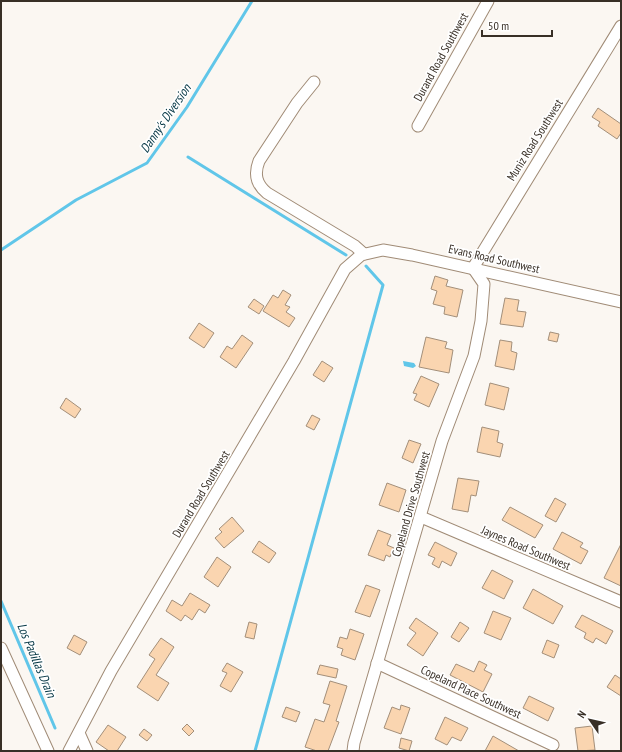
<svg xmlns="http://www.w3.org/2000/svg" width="622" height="752" font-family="'PT Sans Narrow',sans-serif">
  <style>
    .water { fill: #60c6e9 }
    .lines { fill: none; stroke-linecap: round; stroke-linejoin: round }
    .stream { stroke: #60c6e9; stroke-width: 3 }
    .building { fill: #fad5b0; stroke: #a38f7a }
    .minor-casing { stroke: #a08b76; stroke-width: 13 }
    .minor { stroke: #fff; stroke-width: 11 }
    .labels { text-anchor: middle; stroke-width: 3.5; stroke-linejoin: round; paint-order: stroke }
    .street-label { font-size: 12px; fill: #382f26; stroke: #fff }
    .water-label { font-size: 13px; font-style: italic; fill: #053644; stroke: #fff }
  </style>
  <rect width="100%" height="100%" fill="#fbf7f2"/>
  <polygon class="water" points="403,361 414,363 416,366 413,368 404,366"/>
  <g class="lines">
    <g class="stream">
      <polyline points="188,157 346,255"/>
      <polyline points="1,250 76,200 147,163 187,107 252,1"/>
      <polyline points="1,601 55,728"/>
      <polyline points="255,751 383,285 366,266"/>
    </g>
  </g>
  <g class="building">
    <polygon points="598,108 621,124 621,133 617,139 598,126 600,122 592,117"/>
    <polygon points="435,276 448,280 446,286 463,290 457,317 444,314 445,307 433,304 437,291 431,289"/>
    <polygon points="283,290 291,295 285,305 290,307 286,312 295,318 289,327 263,311 273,295 278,298"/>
    <polygon points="505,298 519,300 517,311 526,312 523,327 500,324"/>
    <polygon points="254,299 264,306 259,314 248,307"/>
    <polygon points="199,323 214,333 204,348 189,338"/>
    <polygon points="550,332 559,334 557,342 548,340"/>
    <polygon points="242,335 253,343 236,368 220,357 227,346 232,349"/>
    <polygon points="426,337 447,342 445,348 453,350 449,373 419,367"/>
    <polygon points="500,340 512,342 511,351 517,353 514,370 495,366"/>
    <polygon points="322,361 333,368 324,382 313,375"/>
    <polygon points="421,376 439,384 429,407 414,400 417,394 413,393"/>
    <polygon points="490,383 509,388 504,410 485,405"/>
    <polygon points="66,398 81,409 75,418 60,408"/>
    <polygon points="312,415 320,419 314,430 306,426"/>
    <polygon points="482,427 499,431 497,442 503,444 500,457 477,452"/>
    <polygon points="409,440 421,444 413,463 402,458"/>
    <polygon points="458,478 479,481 476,496 471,495 468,512 452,509"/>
    <polygon points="387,483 406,490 399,512 379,505"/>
    <polygon points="555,498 566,504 556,522 545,516"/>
    <polygon points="510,507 543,525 535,538 502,520"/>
    <polygon points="232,517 244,531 224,548 215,538 222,532 219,529"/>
    <polygon points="378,530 391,535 387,545 394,548 390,557 386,555 384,561 368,555"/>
    <polygon points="562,532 583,543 580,547 588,551 581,564 553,549"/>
    <polygon points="259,541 276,553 269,563 252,552"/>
    <polygon points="435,542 457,553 451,566 442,561 439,568 432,564 435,558 428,555"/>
    <polygon points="621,544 621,586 604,578"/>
    <polygon points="217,557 231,567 218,587 204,577"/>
    <polygon points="492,570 513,581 504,599 482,588"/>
    <polygon points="366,585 380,590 370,617 355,612"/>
    <polygon points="533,589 563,606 553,624 523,608"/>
    <polygon points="190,593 210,605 205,613 199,609 192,620 185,615 181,621 166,611 172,600 182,606"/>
    <polygon points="493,611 511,618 501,640 484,633"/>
    <polygon points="582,615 613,631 606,644 596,638 593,643 584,638 586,633 575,627"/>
    <polygon points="416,618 438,633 423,656 407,645 416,633 409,628"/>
    <polygon points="249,622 257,624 254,639 245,637"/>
    <polygon points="460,622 469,628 459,642 451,637"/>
    <polygon points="350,629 364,634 355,660 341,655 343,649 337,647 340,637 347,639"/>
    <polygon points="74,635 87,642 80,655 67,648"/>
    <polygon points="161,638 174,647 156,675 169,683 158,701 137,687 155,659 149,655"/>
    <polygon points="547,640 559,645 554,658 542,653"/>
    <polygon points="479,661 487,665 484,670 492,674 483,692 450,675 456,664 474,672"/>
    <polygon points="227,663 243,672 231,692 220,686 227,673 222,671"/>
    <polygon points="320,665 338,669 336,678 317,674"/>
    <polygon points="615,675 621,679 621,696 607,687"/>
    <polygon points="330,681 347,686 336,721 339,722 328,751 317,751 305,747 315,719 324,722 330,705 323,703"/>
    <polygon points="529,696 554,708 548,721 523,708"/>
    <polygon points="401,705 410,708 401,734 384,728 392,707 400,710"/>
    <polygon points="286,707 300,712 296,722 282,717"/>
    <polygon points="445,717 468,728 461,741 452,737 447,745 435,739"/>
    <polygon points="187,724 194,731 189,736 182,729"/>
    <polygon points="108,725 126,737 117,751 109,751 96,742"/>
    <polygon points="592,726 595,750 578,751 575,728"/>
    <polygon points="144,729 152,735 147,741 139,735"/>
    <polygon points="493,736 519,751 485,751"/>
    <polygon points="401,738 412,741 409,751 399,748"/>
  </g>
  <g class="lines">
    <defs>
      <g id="minor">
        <path d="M314,82L297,103L259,161C254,174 256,184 267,193L355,246L364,254"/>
        <polyline points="418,126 488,1"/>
        <polyline points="421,517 621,602"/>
        <polyline points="1,648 48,751"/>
        <polyline points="377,663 553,745"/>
        <polyline points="79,733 87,751"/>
        <polyline points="69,751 111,671 294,361 345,269 361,255 383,250 412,255 621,302"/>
        <polyline points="353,751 354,743 442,441 474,356 481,321 484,284 473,268 621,26"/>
      </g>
    </defs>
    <use href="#minor" class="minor-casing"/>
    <use href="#minor" class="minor"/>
  </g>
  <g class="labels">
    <g class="street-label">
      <text transform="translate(441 57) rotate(-61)" y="4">Durand Road Southwest</text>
      <text transform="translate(535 140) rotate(-58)" y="4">Muniz Road Southwest</text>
      <text transform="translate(494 259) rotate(13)" y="4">Evans Road Southwest</text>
      <text transform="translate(201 494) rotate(-59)" y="4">Durand Road Southwest</text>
      <text transform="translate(411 504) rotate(-74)" y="4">Copeland Drive Southwest</text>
      <text transform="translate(526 548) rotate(23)" y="4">Jaynes Road Southwest</text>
      <text transform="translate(471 692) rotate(25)" y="4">Copeland Place Southwest</text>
    </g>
    <g class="water-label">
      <text transform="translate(165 118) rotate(-56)" y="5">Danny's Diversion</text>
      <text transform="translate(37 660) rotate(67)" y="5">Los Padillas Drain</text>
    </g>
  </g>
  <rect width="622" height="752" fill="none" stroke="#382f26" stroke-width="4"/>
  <g transform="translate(590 720) rotate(304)" stroke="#ffffff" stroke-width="3" paint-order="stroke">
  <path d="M0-3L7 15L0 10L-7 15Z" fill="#382f26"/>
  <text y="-6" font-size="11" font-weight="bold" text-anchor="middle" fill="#382f26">N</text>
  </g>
  <path d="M482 30v6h70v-6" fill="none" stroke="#382f26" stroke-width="2"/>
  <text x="488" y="30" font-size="12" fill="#382f26" stroke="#ffffff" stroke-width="3" paint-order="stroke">50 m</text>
</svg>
